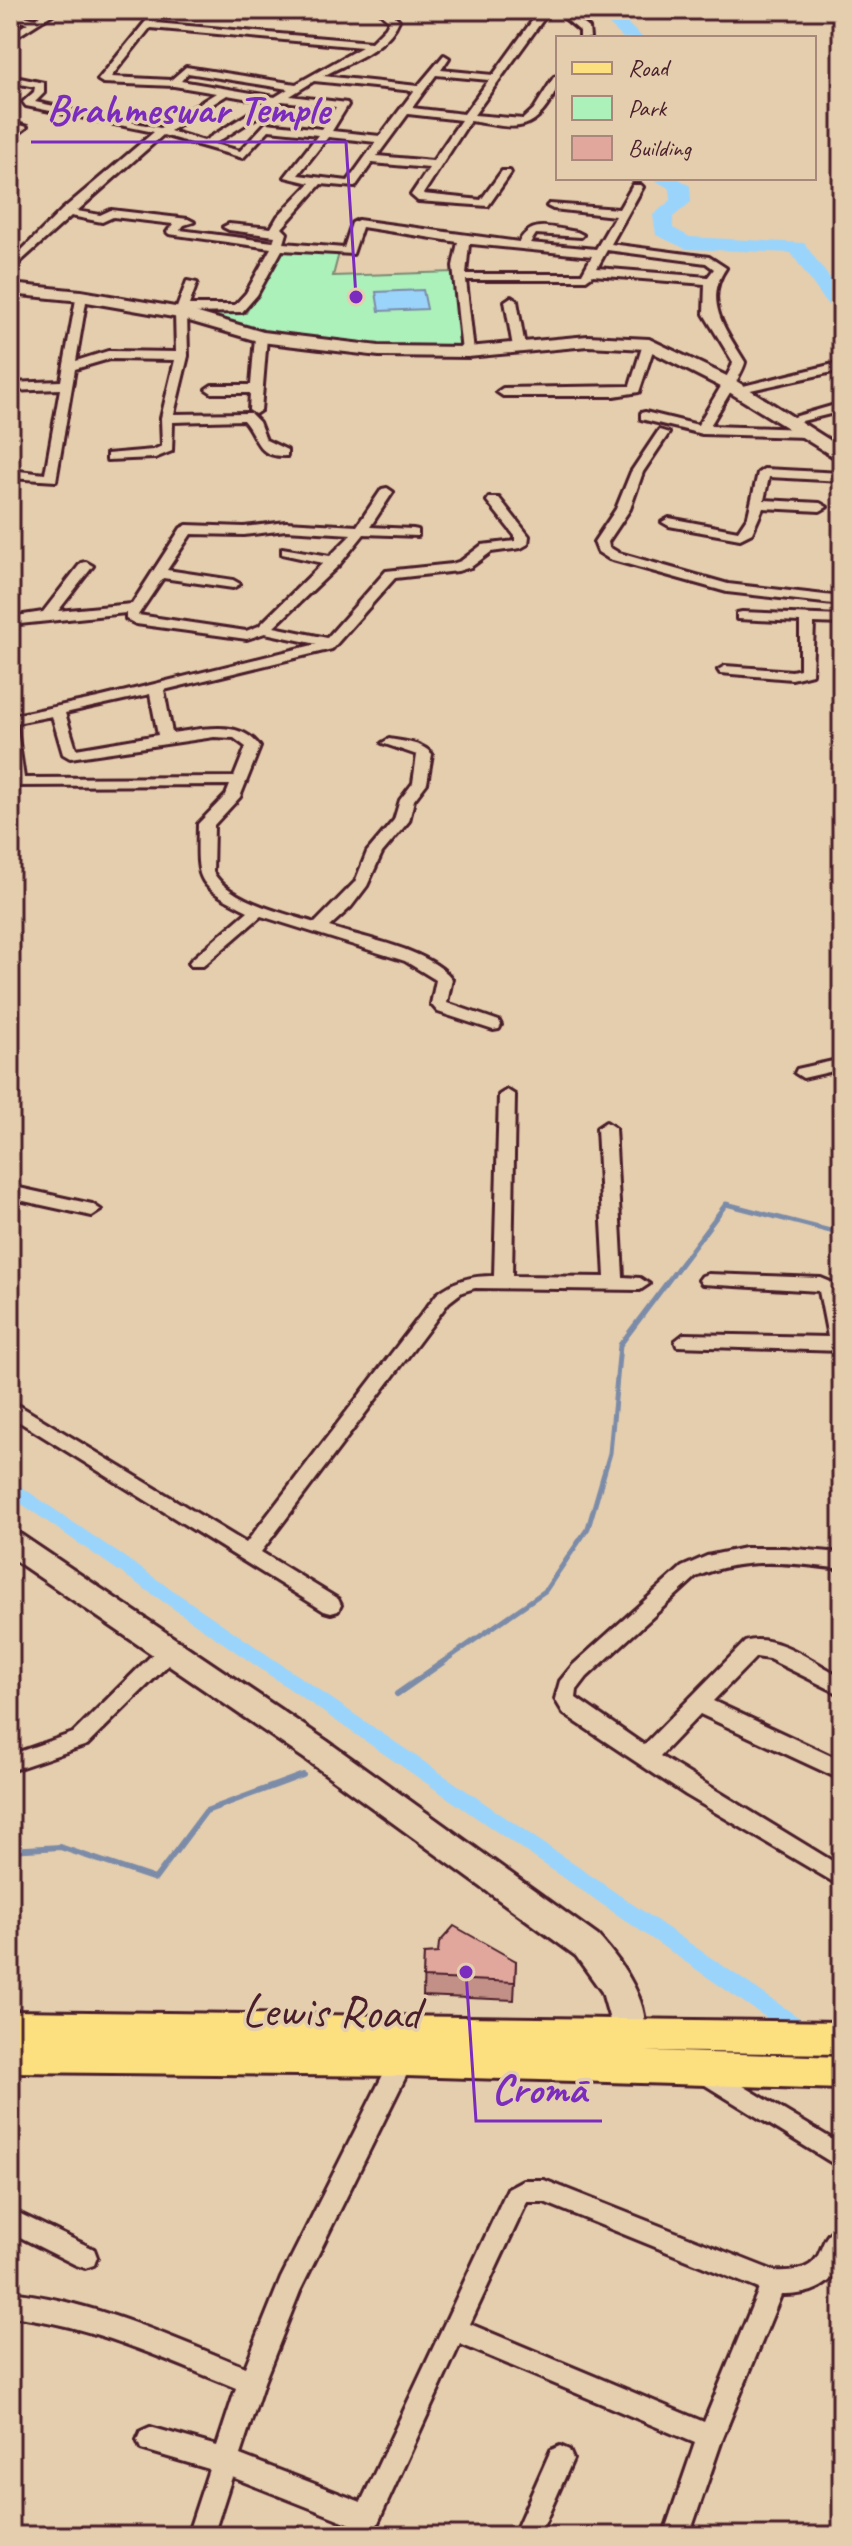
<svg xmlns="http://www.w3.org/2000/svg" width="852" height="2546" font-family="Caveat,sans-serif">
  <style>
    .green { fill: #acf0ba; stroke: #7b8872; stroke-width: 2 }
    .water { fill: #9bd4fb; stroke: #7b8ca8; stroke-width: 2 }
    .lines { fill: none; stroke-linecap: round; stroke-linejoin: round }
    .stream-far1 { stroke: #7b8ca8; stroke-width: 5 }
    .stream { stroke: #7b8ca8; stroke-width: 6 }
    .canal { fill: #9bd4fb; fill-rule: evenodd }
    .river { fill: #9bd4fb; fill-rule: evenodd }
    .street-casing { stroke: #4a1f2b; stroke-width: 6 }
    .secondary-casing { stroke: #4a1f2b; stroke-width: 6 }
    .primary-casing { stroke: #4a1f2b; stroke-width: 6 }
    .street { fill: #e5ceae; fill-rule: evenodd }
    .secondary { fill: #e5ceae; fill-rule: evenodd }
    .primary { fill: #fce080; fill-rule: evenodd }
    .wall { fill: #c29087; stroke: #4a1f2b; stroke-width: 2 }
    .building { fill: #e1a79d; stroke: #4a1f2b; stroke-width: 2 }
    .labels { text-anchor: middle; stroke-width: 7; stroke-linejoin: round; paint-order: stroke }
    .near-street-label { font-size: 48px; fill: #4a1f2b; stroke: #e5ceae }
    .leader { fill: none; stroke: #7b2cbf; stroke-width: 3 }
    .callout-dot { fill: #7b2cbf; stroke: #e5ceae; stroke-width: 3 }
    .callout-label { font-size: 42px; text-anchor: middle; font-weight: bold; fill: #7b2cbf; stroke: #e5ceae; stroke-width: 7; stroke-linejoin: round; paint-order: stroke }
  </style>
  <rect width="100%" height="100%" fill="#e5ceae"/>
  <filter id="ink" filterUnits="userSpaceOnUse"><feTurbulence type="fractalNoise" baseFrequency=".0125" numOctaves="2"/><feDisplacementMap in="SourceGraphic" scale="16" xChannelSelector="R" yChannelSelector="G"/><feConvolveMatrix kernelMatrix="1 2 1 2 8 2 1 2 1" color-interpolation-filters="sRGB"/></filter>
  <g filter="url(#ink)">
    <polygon class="green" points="280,248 339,253 333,276 454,272 462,350 397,350 265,334 204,314 204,311 246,313"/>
    <polygon class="water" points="423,290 427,309 379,311 376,292"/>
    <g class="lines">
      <polyline class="stream-far1" points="443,1662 545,1591 588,1528 610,1453 620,1345 726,1204 842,1234"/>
      <g class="stream">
        <polyline points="397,1694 446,1660"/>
        <polyline points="10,1850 60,1847 155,1879 206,1811 303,1775"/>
      </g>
      <polygon class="canal" points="10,1479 842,2047 842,2070 10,1496"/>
      <g class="river">
        <polygon points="594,10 613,10 643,38 623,38"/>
        <polygon points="651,178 678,178 690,186 691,202 673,217 673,228 690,237 804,243 842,295 842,313 827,304 791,253 686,249 656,235 653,215 671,200 670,189"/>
      </g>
      <defs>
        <g id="street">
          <polygon points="48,10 59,10 10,41 10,34 28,23 10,18 10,12 35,19"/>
          <path d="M155,10H165L155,23L371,42L386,27L389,21L378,10H389L399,20C388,49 349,62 323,76L418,86L444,55L449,58L441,70L493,75L540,10H550L474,115L523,119L534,109L554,77L558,76C558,88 554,96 547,106C526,137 502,125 470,121L423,194L481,200L502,171H510L511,173L488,206L418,201L411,195L429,168L372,163L355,187L321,184L282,228L287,233L284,243L344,248L352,223L358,220L519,242C532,218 553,229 577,232L583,235L581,237L536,234L530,243L596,249L615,216L553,209L547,206L549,204L619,209L633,185H641L643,187L611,244L709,257L726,268C702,302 727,332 745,362C745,370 716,415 710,426L806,429L812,433L806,437L702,434L641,419V413L645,412L698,425C704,414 733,369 733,362L704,314L705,284L593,275L586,280H466L474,352L468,356L462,352L453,266L458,242L362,227L353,254L282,250L257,295L242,312L187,313L188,356L174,414L250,413L259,422L266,440L287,450V456C255,458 258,436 243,420L173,422L172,451L155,458L107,460V454L153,450L162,446L161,418L175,360L109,359L75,369L56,481L10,478V470L45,474L60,389L10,391V383L61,381L77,294L87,296L76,361L108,351L176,352L175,313L187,281L197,283L189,305H235L246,293L271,248L169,234L167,232L173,224L113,217L102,222L71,216L10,271V262L62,210L154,132L26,106L23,102L34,92L35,87L10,82V76L44,83V93L35,102L160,128L216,93L174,86L103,83L98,80ZM150,28L362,47L296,84L186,67L171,80L111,77ZM188,73L288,89L275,97L181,81ZM436,75L489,80L464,114L412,108ZM314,81L414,91L380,136L332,131L348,105L347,103L290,96ZM227,95L267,102L204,141L170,131ZM282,101L336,107L322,129L266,123L240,151L214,144ZM408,114L461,120L433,161L377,156ZM269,130L318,135L285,177L310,183L278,216L271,228L229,224L223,227L229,230L275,236L273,242L180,230L184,225L194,222L188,219L111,210L100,215L77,211L163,135L243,158ZM328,137L376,142L348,181L298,175ZM469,244H472L592,256L582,274H466ZM607,250L706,263L714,269L708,277L597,268Z"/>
          <polygon points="555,10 566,10 589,28 590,38 580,38 580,31"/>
          <polygon points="10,122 27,127 10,140 10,132 13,129 10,128"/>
          <polygon points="511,297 517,301 525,347 519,351 513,347 505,301"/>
          <polygon points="261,333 267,337 261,410 255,414 249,410 250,393 212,393 206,389 212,385 251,385 255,337"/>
          <polygon points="649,340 655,344 639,392 614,396 503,396 497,392 503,388 630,386 643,344"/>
          <polygon points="842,362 842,370 737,393 731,389"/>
          <polygon points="842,403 842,411 786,425 780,421"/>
          <polygon points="659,430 669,433 643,472 630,509 608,542 609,547 619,553 728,584 842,597 842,605 727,592 609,559 598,552 594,542 616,509 631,472"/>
          <polygon points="764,469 842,473 842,481 769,477 764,500 820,503 827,507 820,511 763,508 752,533 740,539 669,526 662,522 669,518 738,531 748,516 758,473"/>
          <path d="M387,488L393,492L370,527L413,529L418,530V536L364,534L340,564L274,627L327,638L386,571L452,564L461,561L482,545L515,541V536L487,501L489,498H499L529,536L528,544L521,548L491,552L471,567L458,571L395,578L332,649L164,690L172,733C202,729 241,719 260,747L240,797L214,825L213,872C229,901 284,913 315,923L355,882L367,852L394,820L400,800L413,783L417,755L382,743L389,739C405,742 421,742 432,754L427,783L414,800L409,821L382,853L367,886L351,907L329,927C363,938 431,950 452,979L447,1003L499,1021L501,1025L499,1029L493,1030L438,1012L431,1004L436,980L405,961L261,916L203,966H191L189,963L191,960L248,911C194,884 197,882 198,824L226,795L230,785L10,786V716L98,698L317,644L265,633L247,639L136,624L126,619V613L10,625V617L43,612L81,563L86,562L93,566L58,611L132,604L181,528L187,525L244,527L286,522L357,526L382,489ZM286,530L352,534L330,556L282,548V554L323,563L259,626L246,631L138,615L163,578L233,588L240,584L233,580L167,570L191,534L244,535ZM150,694L158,735L76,749L65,713ZM52,716L63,754L70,758L214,737L234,738L246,747L234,777L24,778L16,723Z"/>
          <polygon points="742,612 842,616 842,624 814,623 812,674 792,679 720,673 718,670 725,666 792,671 800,669 800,622 737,619 737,613"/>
          <polygon points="842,1059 842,1069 803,1078 795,1073 797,1069"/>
          <path d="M507,1090L515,1095L512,1276L605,1277L597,1128L606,1122L615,1128L623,1277L640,1278L649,1284L640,1290L475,1288L462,1292L449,1302L261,1552L338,1599L341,1605L338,1611L331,1613L324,1611L10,1416V1400L246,1543L437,1294C455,1280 471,1276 494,1276L499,1095Z"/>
          <polygon points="10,1186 92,1204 101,1210 92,1216 10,1198"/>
          <polygon points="708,1274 821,1278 833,1283 842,1313 842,1351 677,1346 675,1341 684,1334 828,1337 819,1291 702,1284 699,1280 702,1276"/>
          <path d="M745,1548H784L842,1553V1569C792,1563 743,1556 696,1577L587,1677L577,1690L576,1698L644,1745L745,1642C776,1632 816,1664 842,1677V1695L769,1659L756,1657L713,1701L842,1761V1780L700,1714L660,1756L842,1867V1887L686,1795L564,1714L555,1699L560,1681L573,1665L682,1567L707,1556Z"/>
          <polygon points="170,1642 177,1644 180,1650 177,1656 87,1745 10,1771 10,1755 73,1733 163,1644"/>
          <path d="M405,2044L413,2047L417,2054L300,2291L264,2382L240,2455L361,2502L508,2188L523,2180H544L774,2271C837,2274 808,2238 842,2225C842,2235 844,2247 842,2257C837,2287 807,2296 781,2295L723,2437L689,2536H663L695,2443L460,2344L372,2536H346L351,2524L232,2477L213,2536H187L209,2469L141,2449L137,2440L141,2431L150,2427L217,2446L236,2388C162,2358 91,2325 10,2316V2292C93,2301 168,2336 245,2367L281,2278L397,2047ZM527,2202H544L759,2289L704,2422L470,2324Z"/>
          <polygon points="705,2063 842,2145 842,2169 697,2080 693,2073 697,2066"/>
          <polygon points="10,2209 94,2249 97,2257 94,2265 85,2268 76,2265 10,2232"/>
          <polygon points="560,2446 569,2450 573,2459 539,2536 513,2536 551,2450"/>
        </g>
        <g id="secondary">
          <polygon points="10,284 81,291 181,308 263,332 379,346 468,347 588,336 649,339 733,379 842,448 842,462 721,387 646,349 588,346 468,357 379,356 261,342 179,318 81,301 10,294"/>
          <path d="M10,1531L20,1534L327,1741L598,1936C621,1961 657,2010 641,2045L629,2050L617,2045L602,1992L576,1956L305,1759L10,1557Z"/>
        </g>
        <polygon id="primary" points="10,2011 842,2022 842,2054 645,2051 842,2057 842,2089 405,2076 10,2072"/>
      </defs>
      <use href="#street" class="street-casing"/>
      <use href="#secondary" class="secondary-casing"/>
      <use href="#primary" class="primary-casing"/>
      <use href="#street" class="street"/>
      <use href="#secondary" class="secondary"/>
      <use href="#primary" class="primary"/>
    </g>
    <polygon class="wall" points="424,1954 516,1961 514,2000 423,1996"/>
    <polygon class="building" points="454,1926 516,1961 515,1982 423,1978 424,1954 438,1953 439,1943"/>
  </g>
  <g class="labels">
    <g class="near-street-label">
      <text transform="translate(331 2010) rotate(1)" y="17">Lewis Road</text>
    </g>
  </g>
  <path class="leader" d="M356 297L346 142H31M466 1972L476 2121H602"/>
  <g class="callout-dot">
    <circle cx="356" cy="297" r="8"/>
    <circle cx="466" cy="1972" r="8"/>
  </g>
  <g class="callout-label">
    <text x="188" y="123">Brahmeswar Temple</text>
    <text x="539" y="2103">Cromā</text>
  </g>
  <rect width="852" height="2546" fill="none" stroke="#e5ceae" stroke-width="40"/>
  <rect x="20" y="20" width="812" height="2506" fill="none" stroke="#4a1f2b" stroke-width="3" filter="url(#ink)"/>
  <rect x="556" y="36" width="260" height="144" fill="#e5ceae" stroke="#a7887a" stroke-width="2"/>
  <rect x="572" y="62" width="40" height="12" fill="#fce080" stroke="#a7887a" stroke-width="2"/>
  <text x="628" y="76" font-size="24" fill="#4a1f2b">Road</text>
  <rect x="572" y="96" width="40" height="24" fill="#acf0ba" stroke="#a7887a" stroke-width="2"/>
  <text x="628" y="116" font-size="24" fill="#4a1f2b">Park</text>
  <rect x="572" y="136" width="40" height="24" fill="#e1a79d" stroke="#a7887a" stroke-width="2"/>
  <text x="628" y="156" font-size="24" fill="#4a1f2b">Building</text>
</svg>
